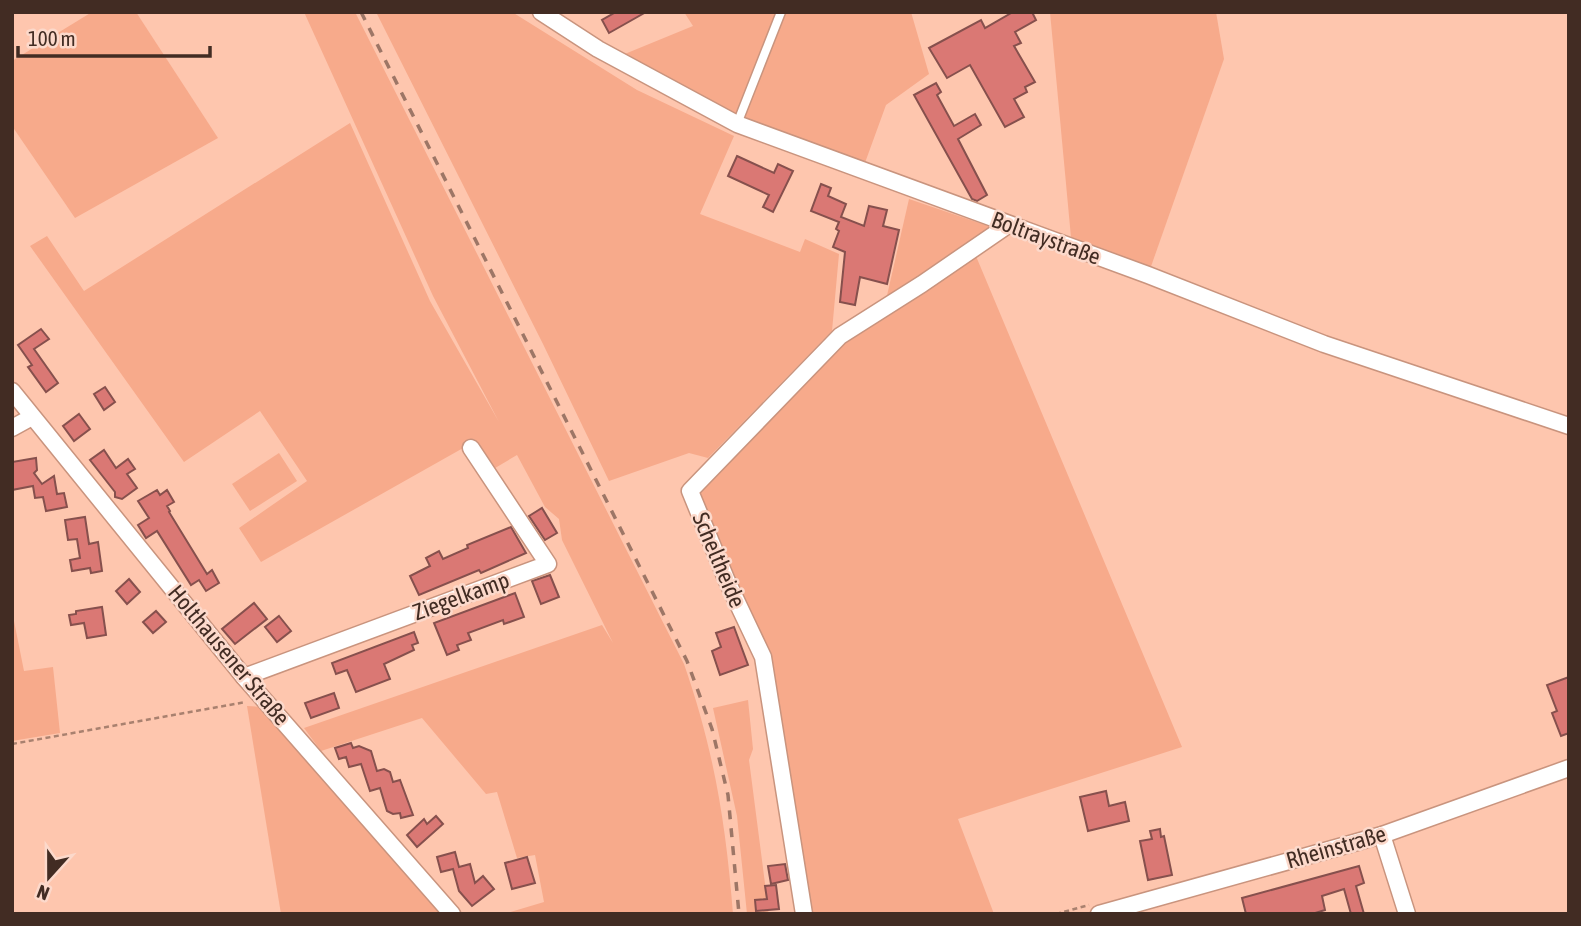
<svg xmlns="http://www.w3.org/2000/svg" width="1581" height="926" font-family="'Asap Condensed',sans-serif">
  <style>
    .green { fill: #f7aa8b }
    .building { fill: #da7874; stroke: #86504d; stroke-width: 2 }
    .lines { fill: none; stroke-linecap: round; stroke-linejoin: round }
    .service-casing { stroke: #c9947e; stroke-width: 11 }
    .minor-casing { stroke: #c9947e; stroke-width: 19 }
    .path { stroke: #a9816f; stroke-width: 2.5; stroke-dasharray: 5 3.5; stroke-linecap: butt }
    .service { stroke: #fff; stroke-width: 8 }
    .minor { stroke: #fff; stroke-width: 16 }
    .rail { stroke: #9d7666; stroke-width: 3.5; stroke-dasharray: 9 9; stroke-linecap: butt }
    .labels { text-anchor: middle; stroke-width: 5; stroke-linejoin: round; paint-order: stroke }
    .street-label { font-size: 23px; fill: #422c23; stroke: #fcd9cb }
  </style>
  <rect width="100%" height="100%" fill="#fec6ae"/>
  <g class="green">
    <polygon points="92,12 136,12 218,138 75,218 12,126 12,61"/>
    <path d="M304,12H355L684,664C714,750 726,824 733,914H504L544,902L535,855L517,858L497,792L486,794L422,718L321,751L304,728L602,625L613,643L562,540L559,519L545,507L517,455L490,471L472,443L261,562L239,528L307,481L260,411L184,462L30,246L47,236L84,291L350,123L430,301L499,422L433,296Z"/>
    <polygon points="376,12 512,12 637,90 734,136 700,214 800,252 805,239 839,254 832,331 708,458 689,453 609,481 543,344"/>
    <polygon points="684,12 911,12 929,74 886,105 862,171 737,124 615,58 693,26"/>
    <polygon points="1050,12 1216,12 1224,59 1148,275 1072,248"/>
    <polygon points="909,199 991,227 886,300"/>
    <polygon points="973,249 1182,747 958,819 994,914 803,914 763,657 690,491 840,336"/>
    <polygon points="279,453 297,481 250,511 232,484"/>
    <polygon points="12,611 24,671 53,667 60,733 12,741"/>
    <polygon points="748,700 753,749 749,760 767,899 755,901 756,911 768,910 769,914 747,914 737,816 713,708"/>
    <polygon points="247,706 264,707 442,914 281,914"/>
  </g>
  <g class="building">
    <polygon points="616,12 646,12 609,33 602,20"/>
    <polygon points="1013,12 1032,12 1036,20 1015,32 1021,43 1014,46 1035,82 1025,87 1027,92 1014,99 1024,117 1005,127 970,65 947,78 929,48 981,20 985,28"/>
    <polygon points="936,83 941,92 937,95 954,126 975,114 981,125 958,139 987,195 977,201 972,199 914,95"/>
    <polygon points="737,156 774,173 778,164 793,171 773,212 763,207 769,195 728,176"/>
    <polygon points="821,184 831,188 828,196 846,204 841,217 864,226 869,206 887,210 883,226 899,230 887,284 860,277 855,305 840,302 845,252 833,247 839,231 836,229 839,222 811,211"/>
    <polygon points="41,329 49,339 34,349 58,383 46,392 28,367 32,365 18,345"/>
    <polygon points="105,387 115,402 104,410 94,394"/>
    <polygon points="79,414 90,429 74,441 63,426"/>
    <polygon points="104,450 116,468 128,459 135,469 127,474 137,488 122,499 115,497 115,492 90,460"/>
    <polygon points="36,458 37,470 34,473 42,484 54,476 57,494 64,493 67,507 46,511 43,497 35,498 33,486 12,490 12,462"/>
    <polygon points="157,490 160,495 167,490 174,502 167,506 170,511 169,512 207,574 212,570 219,583 206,591 199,580 191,585 157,531 146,538 138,525 149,518 138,501"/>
    <polygon points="542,508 557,533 545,540 529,516"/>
    <polygon points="85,517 89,544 98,542 102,571 91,573 90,568 72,571 70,560 80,558 77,539 68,540 65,520"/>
    <polygon points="511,527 526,553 481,573 479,570 419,595 410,576 430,566 426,558 439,551 443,559 468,548 467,545"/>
    <polygon points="550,575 559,597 541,604 532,581"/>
    <polygon points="129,579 140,592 127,604 116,591"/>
    <polygon points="515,593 524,617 504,624 503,620 468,633 471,640 457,645 459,650 447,655 434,623"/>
    <polygon points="254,603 267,619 235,644 222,629"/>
    <polygon points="102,607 106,635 87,638 84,623 71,625 69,615 76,614 76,611"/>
    <polygon points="156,611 166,622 153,633 143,622"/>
    <polygon points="279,616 291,631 277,642 265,627"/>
    <polygon points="734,627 748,665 720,675 712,651 721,647 716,633"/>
    <polygon points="414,632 418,643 412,645 414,650 384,664 390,679 356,692 347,670 336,674 332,663"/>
    <polygon points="1569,677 1569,733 1561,736 1552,713 1557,711 1547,685"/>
    <polygon points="334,693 339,708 311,718 305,703"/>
    <polygon points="351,743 353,748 359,746 371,751 377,771 384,769 390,772 393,782 400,780 413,815 401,818 400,813 393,814 387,811 380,788 370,791 361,764 349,767 346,757 339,759 335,748"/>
    <polygon points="1106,791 1109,806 1125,802 1129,821 1088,831 1080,797"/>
    <polygon points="436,816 443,824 417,847 407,835 424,819 427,824"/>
    <polygon points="1160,829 1161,837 1164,836 1172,875 1148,880 1140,841 1152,839 1150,831"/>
    <polygon points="455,852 459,867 470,864 475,883 483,876 494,889 472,906 459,891 453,869 441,872 437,857"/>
    <polygon points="527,857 535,883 512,889 505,863"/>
    <polygon points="785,864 788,880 771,884 768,866"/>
    <polygon points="1359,866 1364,883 1356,886 1364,914 1351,914 1344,889 1322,896 1325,910 1312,914 1246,914 1242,898"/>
    <polygon points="776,885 779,909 756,911 755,900 767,899 765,886"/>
  </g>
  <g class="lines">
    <defs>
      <polyline id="service" points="737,124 781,12"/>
      <g id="minor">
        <polyline points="541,12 598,49 737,124 1148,275 1324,344 1569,426"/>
        <polyline points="12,391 244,677 452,914"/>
        <polyline points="12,428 32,417"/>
        <polyline points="244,677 548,564 471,448"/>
        <polyline points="1382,835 1407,914"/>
        <polyline points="804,914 763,657 727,581 690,491 840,336 922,284 1008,225"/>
        <polyline points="1099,914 1382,835 1569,768"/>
      </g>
    </defs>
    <use href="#service" class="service-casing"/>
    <use href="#minor" class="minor-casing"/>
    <g class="path">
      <polyline points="12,744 246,702"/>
      <polyline points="1056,914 1089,905"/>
    </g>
    <use href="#service" class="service"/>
    <use href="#minor" class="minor"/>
    <polyline class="rail" points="361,12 687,661 712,729 728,795 739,914"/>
  </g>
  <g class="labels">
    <g class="street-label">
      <text transform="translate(1046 238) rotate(20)" y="8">Boltraystraße</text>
      <text transform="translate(719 560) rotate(67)" y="8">Scheltheide</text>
      <text transform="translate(461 596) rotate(-20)" y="8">Ziegelkamp</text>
      <text transform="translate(229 655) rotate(50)" y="8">Holthausener Straße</text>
      <text transform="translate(1336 847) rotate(-16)" y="8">Rheinstraße</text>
    </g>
  </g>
  <rect width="1581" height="926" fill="none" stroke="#422c23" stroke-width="28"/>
  <g transform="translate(49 877) rotate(201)" stroke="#fcd9cb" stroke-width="5" paint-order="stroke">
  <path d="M0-5L12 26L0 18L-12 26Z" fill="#422c23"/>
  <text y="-10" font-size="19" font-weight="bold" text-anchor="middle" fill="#422c23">N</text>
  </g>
  <path d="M18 46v10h192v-10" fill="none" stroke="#422c23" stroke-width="3.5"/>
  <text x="28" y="46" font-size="21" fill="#422c23" stroke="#fcd9cb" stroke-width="5" paint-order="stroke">100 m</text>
</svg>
